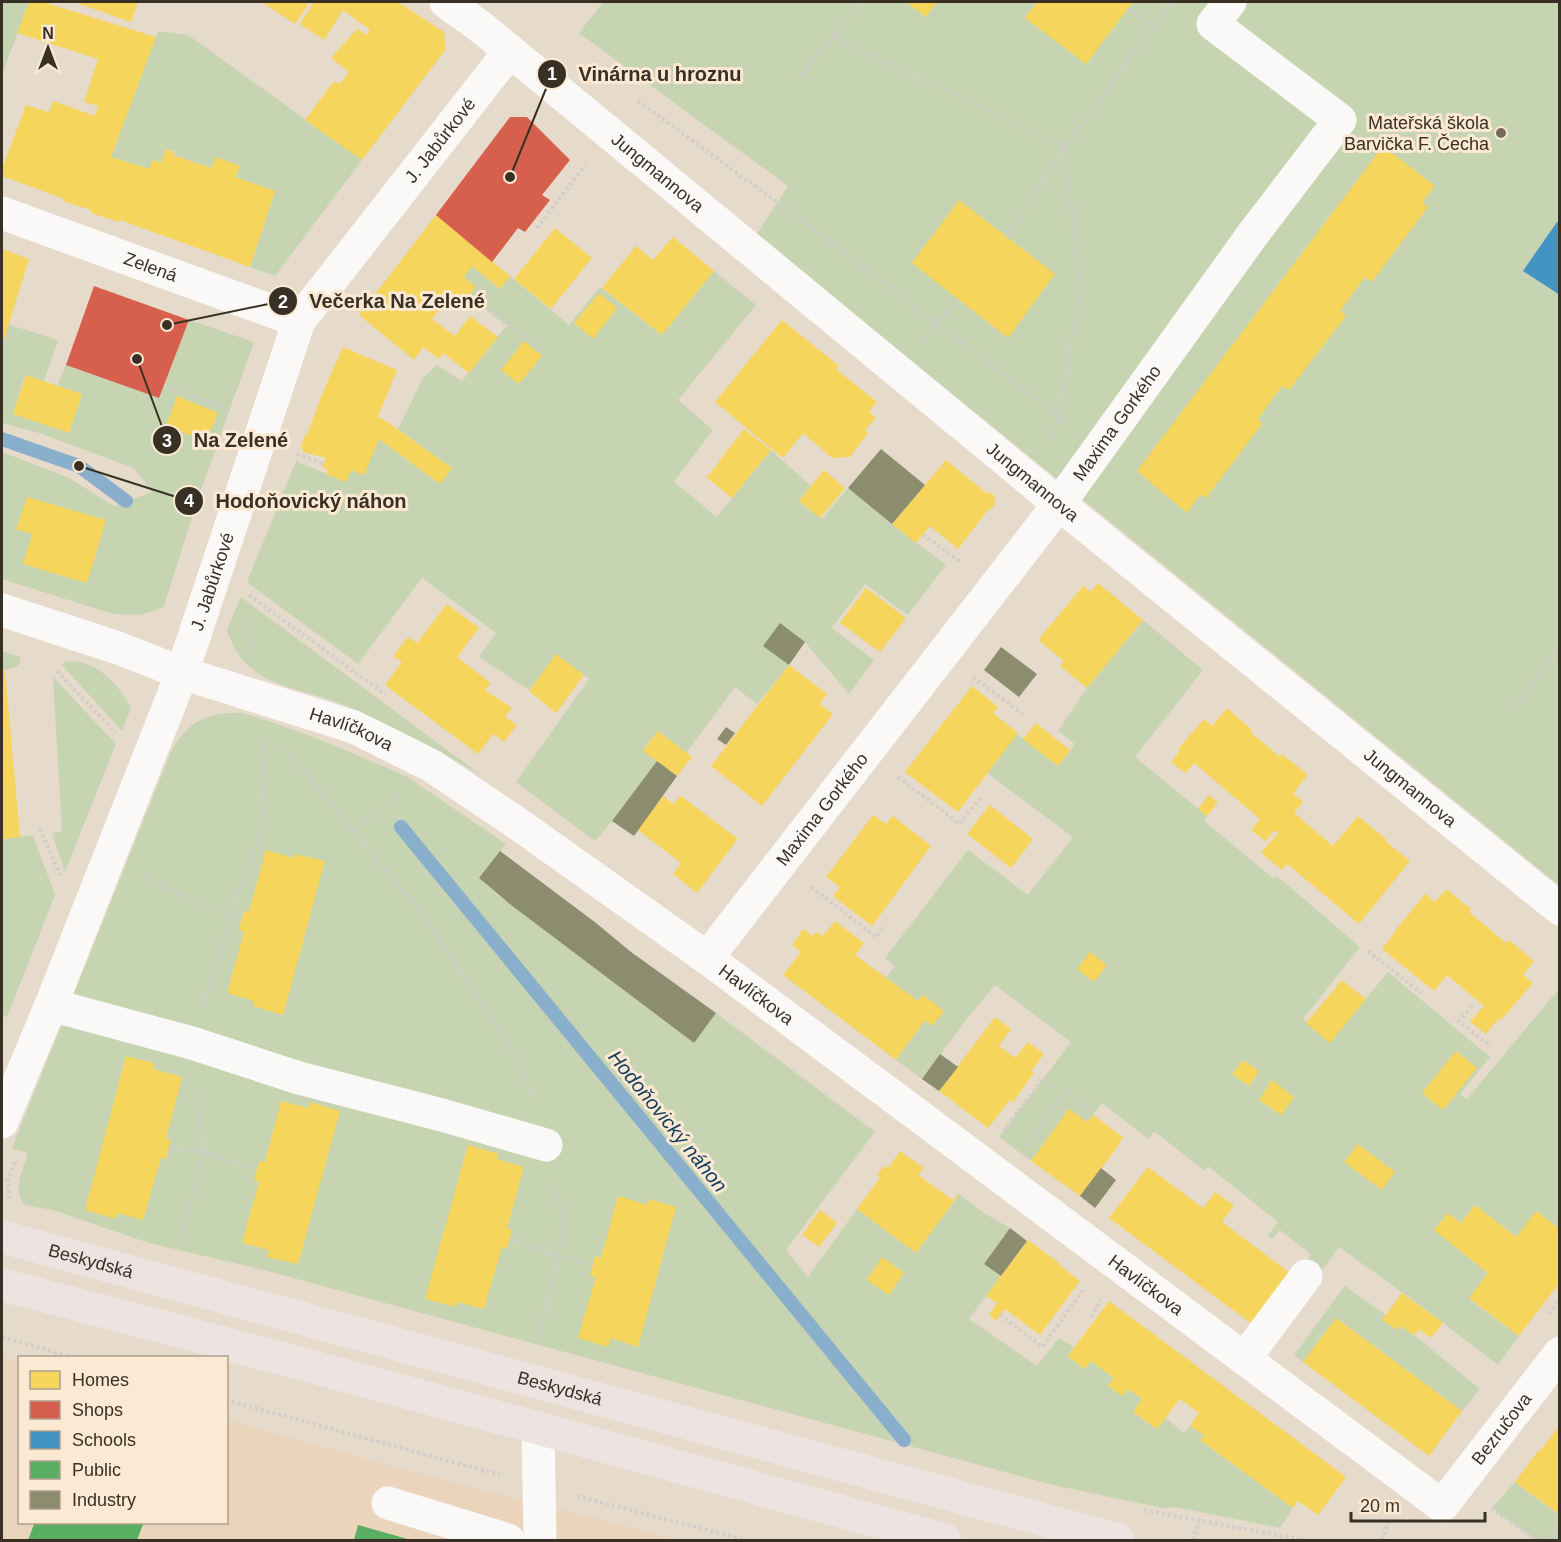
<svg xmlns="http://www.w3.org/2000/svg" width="1561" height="1542" font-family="Arial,sans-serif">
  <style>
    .built { fill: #ead4bc }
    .green { fill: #c7d4b1; fill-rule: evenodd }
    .homes { fill: #f6d55c }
    .shops { fill: #d6604d }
    .schools { fill: #4393c3 }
    .public { fill: #5aae61 }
    .industry { fill: #8c8c6e }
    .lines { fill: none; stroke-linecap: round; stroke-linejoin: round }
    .stream { stroke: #89afcc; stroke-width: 14 }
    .path { stroke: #d2ceca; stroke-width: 4; stroke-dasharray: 3 3; stroke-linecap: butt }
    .minor { stroke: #fbf9f7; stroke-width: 33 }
    .major { stroke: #ede4e2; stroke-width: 33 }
    .poi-dot { fill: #766c5f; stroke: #fce9d3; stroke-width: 2 }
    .labels { text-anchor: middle; stroke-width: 6; stroke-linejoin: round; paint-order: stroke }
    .poi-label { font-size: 18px; fill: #393025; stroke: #fce9d3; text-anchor: end }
    .street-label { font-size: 18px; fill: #393025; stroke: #fce9d3 }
    .water-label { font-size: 20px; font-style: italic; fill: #0e3c5c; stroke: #fce9d3 }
    .leader { fill: none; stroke: #393025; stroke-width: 2 }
    .callout-dot { fill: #393025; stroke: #fce9d3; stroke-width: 2 }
    .mark-label { font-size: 18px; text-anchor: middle; font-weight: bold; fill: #fff }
    .callout-label { font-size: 20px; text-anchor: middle; font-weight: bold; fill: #393025; stroke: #fce9d3; stroke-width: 6; stroke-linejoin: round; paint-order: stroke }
  </style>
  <rect width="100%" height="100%" fill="#e6dacb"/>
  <polygon class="built" points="2,1357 19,1362 20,1522 226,1522 227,1420 388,1465 679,1540 2,1540"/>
  <g class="green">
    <polygon points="2,2 29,2 2,75"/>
    <polygon points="603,2 1559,2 1559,885 756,235 788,186 579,33"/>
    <polygon points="158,31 188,35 362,160 275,276 250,267 275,191 235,177 239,166 216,157 211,168 173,155 174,151 166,149 161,163 153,160 149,169 111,157"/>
    <polygon points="472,266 500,289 510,276 569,325 600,287 662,335 714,271 756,305 678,400 713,430 674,482 717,517 771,450 811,486 799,501 820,518 822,519 848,488 892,524 946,565 908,615 865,584 833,626 832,628 874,660 849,694 805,642 780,624 789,665 757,704 735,687 686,753 657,732 643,750 657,761 612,821 595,841 516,782 589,679 556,655 529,690 479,657 496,633 422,578 358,664 247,582 296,461 346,482 351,470 379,439 439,483 451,468 398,429 423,378 437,365 462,381 507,325 469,296 464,277"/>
    <polygon points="189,320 254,342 198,498 164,606 154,611 139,615 113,614 2,579 2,452 69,478 114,506 152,492 134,468 39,433 2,423 2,343 7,324 58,340 44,381 25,375 13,414 69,432 82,394 57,385 66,365 159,398"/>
    <path d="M241,597L481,775C436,749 390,724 341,704C315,693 282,689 259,674C242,663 233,649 227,630Z"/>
    <path d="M1143,620L1203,670L1135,757L1207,816L1204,821L1274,879L1277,876L1360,947L1303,1019L1330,1042L1388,972L1490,1057L1460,1094L1467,1099L1559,989V1229L1516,1237L1475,1205L1461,1223L1448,1213L1434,1230L1488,1273L1469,1299L1519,1336L1498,1365L1417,1303L1339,1247L1317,1277L1303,1266L1311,1254L1280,1230L1272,1239L1268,1236L1278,1222L1208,1166L1205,1171L1154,1131L1148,1139L1102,1103L1087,1122L1069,1109L1031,1161L999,1137L1071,1042L995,985L966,1020L922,1079L896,1060L925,1020L932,1025L918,1001L886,978L895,966L885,958L968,850L1028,895L1073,837L987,773L1017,734L1058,766L1075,744L1058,731L1087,688ZM1243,1060L1259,1071L1250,1086L1232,1074ZM1272,1081L1294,1097L1281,1115L1259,1100Z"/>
    <path d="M2,651L21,657C21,668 10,669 2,670Z"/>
    <path d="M68,661C98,661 118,684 131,708L122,731L61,664Z"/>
    <polygon points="53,677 116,744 65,872 52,833 62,832"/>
    <path d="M226,713H240L254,716L316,738L406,776L506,844L479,878L495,893L694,1043L716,1013L875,1132L786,1250L808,1277L857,1209L916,1252L958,1197L956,1195L958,1193L984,1213L1010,1228L985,1263L1001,1276L969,1319L1037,1366L1059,1338L1074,1347L1068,1356L1084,1368L1091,1361L1114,1378L1108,1385L1123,1396L1128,1389L1142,1399L1133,1412L1156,1429L1166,1418L1184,1433L1190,1426L1204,1435L1201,1441L1293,1508L1280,1528L1175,1507L1162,1508L1053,1485L264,1270L149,1243L53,1210L25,1205C12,1188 22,1172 28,1153L12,1148L171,752C184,728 199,716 226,713Z"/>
    <polygon points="33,835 55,895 7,1017 2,1016 2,839"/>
    <polygon points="1345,1286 1386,1315 1383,1320 1396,1330 1400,1326 1414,1335 1480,1389 1462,1411 1336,1318 1303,1362 1294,1355"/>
    <polygon points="1515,1482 1559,1515 1559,1540 1536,1540 1492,1508"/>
  </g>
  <g class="homes">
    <polygon points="29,2 43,2 156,37 111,157 149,169 153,160 161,163 166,149 174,152 173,155 211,168 216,157 240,166 235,177 275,191 250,267 120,220 119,222 91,213 91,210 63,201 64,199 2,176 2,169 26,105 49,112 53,101 95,116 98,106 84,102 98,59 17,33"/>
    <polygon points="74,2 138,2 131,22"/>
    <polygon points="262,2 310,2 295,24"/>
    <polygon points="314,2 398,2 444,32 446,49 362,160 305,120 334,81 340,84 349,72 331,58 357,29 367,35 370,30 343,10 324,40 300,24"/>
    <polygon points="906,2 937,2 926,17"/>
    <polygon points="1037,2 1133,2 1086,64 1025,18"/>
    <polygon points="1383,146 1435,186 1422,202 1428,207 1372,282 1365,277 1340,311 1346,316 1289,390 1282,386 1258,419 1262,424 1206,498 1200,495 1187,513 1137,471"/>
    <polygon points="959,200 1055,274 1008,338 912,263"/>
    <polygon points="436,215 510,276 500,289 472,266 464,277 476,287 464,302 452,294 432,319 455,336 470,316 498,337 469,373 443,353 439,359 423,347 414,360 359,315"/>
    <polygon points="555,228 592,258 551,309 514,279"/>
    <polygon points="673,237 714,271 662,335 602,288 636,246 653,260"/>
    <polygon points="2,249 29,259 2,346"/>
    <polygon points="599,293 617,308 593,339 574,323"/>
    <polygon points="782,320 839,366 836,369 877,402 869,412 876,418 865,430 868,433 850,457 832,458 803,433 783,458 715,402"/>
    <polygon points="524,341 542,356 519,384 501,370"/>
    <polygon points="343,347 397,370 378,417 386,421 452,468 440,484 379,439 364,475 351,470 346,482 326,474 328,470 322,467 326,458 303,452 301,445 305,435 307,435 322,394"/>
    <polygon points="26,375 82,394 69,433 13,414"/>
    <polygon points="177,396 218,413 206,441 166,426"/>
    <polygon points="744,429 771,450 732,498 706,477 708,475 709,475 720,461 719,461"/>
    <polygon points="946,460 985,492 993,494 995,498 994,506 987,511 958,549 930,526 916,543 892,524"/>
    <polygon points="824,470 845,488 820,518 799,501"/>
    <polygon points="27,497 106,520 87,583 23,564 32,534 16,529"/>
    <polygon points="1098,583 1143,620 1087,688 1060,666 1064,661 1038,640 1083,586 1091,592"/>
    <polygon points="866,588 906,618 880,652 840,623"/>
    <polygon points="447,604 479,628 457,657 491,683 485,690 512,708 505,717 517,725 504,742 493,734 478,754 385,685 402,662 393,656 408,637 417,643"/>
    <polygon points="556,654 584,675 556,713 529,691"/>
    <polygon points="789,665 827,694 820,704 833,714 762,806 711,766"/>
    <polygon points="2,670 5,670 20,837 2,839"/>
    <polygon points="972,686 998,707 993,713 1018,733 958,812 905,772"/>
    <polygon points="1227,708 1252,730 1250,732 1266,745 1280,757 1282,754 1308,775 1293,793 1303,802 1294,813 1333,846 1358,816 1387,840 1385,841 1410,861 1359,924 1287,864 1282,870 1261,853 1278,833 1275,830 1265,841 1251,830 1260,819 1194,763 1185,773 1171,762 1180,751 1178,749 1204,719 1212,726"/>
    <polygon points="1036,723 1070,750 1058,766 1023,739"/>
    <polygon points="658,731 692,757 677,776 643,751"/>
    <polygon points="1209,795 1218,802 1207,816 1198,809"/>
    <polygon points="663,796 673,804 681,796 738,839 697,893 673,874 681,863 638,830"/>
    <polygon points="990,805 1033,839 1011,868 967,834"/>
    <polygon points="873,815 886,824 893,816 931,846 872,926 833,896 840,887 826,877"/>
    <polygon points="266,850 294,858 295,854 325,861 283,1015 253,1006 254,1001 227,993 244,932 239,930 241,921 244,911 249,912"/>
    <polygon points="1446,889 1471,909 1469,912 1506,943 1509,940 1534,961 1523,975 1533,983 1501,1020 1499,1018 1486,1034 1470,1022 1484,1006 1447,975 1434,991 1382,949 1395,932 1394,932 1425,894 1435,902"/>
    <polygon points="835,921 864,943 855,955 918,1001 923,995 944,1011 932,1026 925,1020 896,1060 783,975 801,952 792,945 803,929 813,936 816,932 823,936"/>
    <polygon points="1090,952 1107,965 1094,982 1077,969"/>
    <polygon points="1342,980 1366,999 1330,1043 1306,1023"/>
    <polygon points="995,1017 1011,1029 999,1046 1015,1058 1028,1042 1044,1054 1031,1071 1034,1073 1013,1102 1010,1100 988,1128 939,1091"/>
    <polygon points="1456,1051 1477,1068 1443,1110 1422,1093"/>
    <polygon points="126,1056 154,1063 153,1069 182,1077 166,1139 171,1140 166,1159 161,1158 143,1220 117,1213 116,1219 85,1210"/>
    <polygon points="1243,1060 1259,1071 1249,1086 1232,1074"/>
    <polygon points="1272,1080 1294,1097 1281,1115 1259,1100"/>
    <polygon points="281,1101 308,1108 310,1102 340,1111 298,1264 267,1257 269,1250 242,1243 259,1182 254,1180 259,1161 265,1162"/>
    <polygon points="1069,1109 1087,1122 1093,1115 1123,1137 1118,1145 1119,1145 1080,1196 1031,1161"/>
    <polygon points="1358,1144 1395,1172 1382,1190 1344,1162"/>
    <polygon points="468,1145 499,1154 497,1159 524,1167 507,1228 512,1230 507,1249 502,1247 484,1309 457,1302 456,1307 425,1299"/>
    <polygon points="900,1151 924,1168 918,1175 953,1200 956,1195 958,1196 916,1253 857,1209 880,1178 877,1175 884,1166 888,1168"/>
    <polygon points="1148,1167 1203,1208 1215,1192 1234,1205 1222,1222 1294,1276 1256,1327 1109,1218"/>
    <polygon points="618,1196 648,1205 649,1199 676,1207 638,1347 611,1338 608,1347 578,1338 596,1277 590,1276 595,1256 601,1258"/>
    <polygon points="1475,1205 1516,1237 1536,1211 1560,1229 1560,1282 1519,1336 1469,1298 1488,1273 1434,1230 1448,1213 1461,1223"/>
    <polygon points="820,1210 837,1223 819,1247 802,1235"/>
    <polygon points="1028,1240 1059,1263 1058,1264 1080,1281 1040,1335 1005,1309 996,1321 989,1315 997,1303 986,1296"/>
    <polygon points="882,1257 904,1273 889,1295 867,1280"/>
    <polygon points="1402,1293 1443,1323 1431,1338 1419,1330 1414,1335 1400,1326 1397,1330 1382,1320"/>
    <polygon points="1109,1301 1346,1477 1318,1515 1298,1501 1293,1508 1200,1440 1204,1435 1190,1426 1199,1413 1180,1399 1157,1429 1133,1412 1142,1399 1128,1389 1123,1396 1116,1392 1108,1385 1114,1378 1091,1361 1084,1369 1068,1356"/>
    <polygon points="1336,1318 1462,1411 1429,1456 1303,1362"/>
    <polygon points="1560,1425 1560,1515 1515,1482 1537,1452 1538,1453"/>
  </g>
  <g class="shops">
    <polygon points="510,117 527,117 570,160 542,195 550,200 525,232 518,228 492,262 436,215"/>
    <polygon points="94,286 189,320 159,398 66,365"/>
  </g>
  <polygon class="schools" points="1557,222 1560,223 1560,295 1523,271"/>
  <g class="public">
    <polygon points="35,1522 144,1522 137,1540 28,1540"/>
    <polygon points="358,1525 411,1540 354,1540"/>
  </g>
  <g class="industry">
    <polygon points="881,449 925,485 892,524 848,488"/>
    <polygon points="780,623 805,642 789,665 763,646"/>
    <polygon points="1001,647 1037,674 1019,697 984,670"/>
    <polygon points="726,727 735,733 726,745 717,739"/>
    <polygon points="657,761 677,776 634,836 612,821"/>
    <polygon points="500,851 596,923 631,952 716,1013 694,1043 511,905 479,878"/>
    <polygon points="940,1054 958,1067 939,1091 922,1079"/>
    <polygon points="1101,1168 1116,1180 1095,1208 1080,1196"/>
    <polygon points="1010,1228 1027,1241 1001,1276 984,1264"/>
  </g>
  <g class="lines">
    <g class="stream">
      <polyline points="2,439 79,466 126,501"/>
      <polyline points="401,827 904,1440"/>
    </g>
    <g class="path">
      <polyline points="1127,9 1153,26"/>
      <polyline points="833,36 1065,147 1171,2"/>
      <polyline points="800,75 862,2"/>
      <polyline points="638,101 766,194 1059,416 1068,425"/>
      <polyline points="537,228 585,165"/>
      <polyline points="1007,238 1065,147 1080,290 1059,416 1051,443"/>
      <polyline points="469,296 534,345"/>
      <polyline points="922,342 936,323 960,301"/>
      <polyline points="164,386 228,409"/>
      <polyline points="297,454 323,464"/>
      <polyline points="923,535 962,563"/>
      <polyline points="249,595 386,695"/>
      <polyline points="245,615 254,654"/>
      <polyline points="57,671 116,733"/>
      <polyline points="973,677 1025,716"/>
      <polyline points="1515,708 1560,648"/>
      <polyline points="286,749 429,923 521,1066 533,1099"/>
      <polyline points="898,777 960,824 980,798"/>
      <polyline points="40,829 60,875"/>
      <polyline points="353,831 400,795"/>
      <polyline points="143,877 241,921"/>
      <polyline points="811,887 876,937 885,925"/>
      <polyline points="1368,951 1421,993"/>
      <polyline points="203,1006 230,917 262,828 265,741"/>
      <polyline points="1472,1006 1459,1021 1491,1047"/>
      <polyline points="1004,1130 1042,1080"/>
      <polyline points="1026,1146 1066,1091 1091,1111"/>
      <polyline points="169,1148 203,1151 255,1170"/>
      <polyline points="10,1199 7,1181 16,1160"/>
      <polyline points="512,1240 558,1256 593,1265"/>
      <polyline points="181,1244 203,1151 196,1086"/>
      <polyline points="1549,1314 1560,1301"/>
      <polyline points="1000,1315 1042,1347 1085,1288"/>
      <polyline points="1091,1317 1101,1300"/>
      <polyline points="2,1337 76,1358"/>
      <polyline points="537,1342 558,1256 563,1219 555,1182"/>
      <polyline points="226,1400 500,1475"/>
      <polyline points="577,1496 745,1540"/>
      <polyline points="1491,1508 1536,1540"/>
      <polyline points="1144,1510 1304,1540"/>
      <polyline points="1193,1540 1199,1521"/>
      <polyline points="1382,1540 1390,1518 1389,1516"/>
      <polyline points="1548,1540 1560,1525"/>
    </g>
    <g class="minor">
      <path id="s1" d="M446,2L482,28L1059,504L1560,909"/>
      <path id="s2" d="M2,213L299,321"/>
      <path id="s3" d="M2,610L118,648L182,673L354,727L432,766L511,819L707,958L1442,1506L1560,1353"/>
      <path id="s4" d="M707,958L1059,504L1253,234L1340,120L1213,24L1230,2"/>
      <polyline points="51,1005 192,1043 299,1078 442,1115 546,1145"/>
      <path id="s5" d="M2,1122L51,1005L182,673L299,321L510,51"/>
      <polyline points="1245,1358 1306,1276"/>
      <polyline points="538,1428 540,1540"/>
      <polyline points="388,1503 508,1540"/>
    </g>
    <g class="major">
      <path id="s6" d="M2,1237L1118,1540"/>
      <path d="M2,1285C317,1366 631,1454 945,1540"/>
    </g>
  </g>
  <circle class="poi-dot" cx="1501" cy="133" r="6"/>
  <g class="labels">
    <g class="poi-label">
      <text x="1489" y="129">Mateřská škola<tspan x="1489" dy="21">Barvička F. Čecha</tspan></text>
    </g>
    <g class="street-label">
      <text dy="6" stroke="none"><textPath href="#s5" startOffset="1084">J. Jabůrkové</textPath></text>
      <text dy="6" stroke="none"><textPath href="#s1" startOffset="272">Jungmannova</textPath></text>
      <text dy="6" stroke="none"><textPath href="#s2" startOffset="158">Zelená</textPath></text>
      <text dy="6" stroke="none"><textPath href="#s4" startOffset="674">Maxima Gorkého</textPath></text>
      <text dy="6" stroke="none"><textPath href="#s1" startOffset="758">Jungmannova</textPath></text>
      <text dy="6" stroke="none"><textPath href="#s5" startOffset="580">J. Jabůrkové</textPath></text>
      <text dy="6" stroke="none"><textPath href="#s3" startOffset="369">Havlíčkova</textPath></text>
      <text dy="6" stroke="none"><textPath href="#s1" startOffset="1244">Jungmannova</textPath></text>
      <text dy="6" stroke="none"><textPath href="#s4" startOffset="188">Maxima Gorkého</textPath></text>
      <text dy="6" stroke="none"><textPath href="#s3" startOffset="855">Havlíčkova</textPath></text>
      <text dy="6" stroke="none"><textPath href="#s6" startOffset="92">Beskydská</textPath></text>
      <text dy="6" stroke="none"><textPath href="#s3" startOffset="1341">Havlíčkova</textPath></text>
      <text dy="6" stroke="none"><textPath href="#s6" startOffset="578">Beskydská</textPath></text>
      <text dy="6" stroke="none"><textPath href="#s3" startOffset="1808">Bezručova</textPath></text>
    </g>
    <g class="water-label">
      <text transform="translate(668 1121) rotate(51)" y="7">Hodoňovický náhon</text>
    </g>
  </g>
  <path class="leader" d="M510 177L552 74M167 325L283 301M137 359L167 440M79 466L189 501"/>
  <g class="callout-dot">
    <circle cx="510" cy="177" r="6"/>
    <circle cx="167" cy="325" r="6"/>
    <circle cx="137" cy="359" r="6"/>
    <circle cx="79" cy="466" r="6"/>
    <circle cx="552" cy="74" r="15"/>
    <circle cx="283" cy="301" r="15"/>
    <circle cx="167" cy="440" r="15"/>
    <circle cx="189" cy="501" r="15"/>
  </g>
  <g class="mark-label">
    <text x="552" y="80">1</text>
    <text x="283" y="308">2</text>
    <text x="167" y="447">3</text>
    <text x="189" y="507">4</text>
  </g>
  <g class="callout-label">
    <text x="660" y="81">Vinárna u hroznu</text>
    <text x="397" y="308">Večerka Na Zelené</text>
    <text x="241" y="447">Na Zelené</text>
    <text x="311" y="508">Hodoňovický náhon</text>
  </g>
  <rect width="1561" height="1542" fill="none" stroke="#393025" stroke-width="6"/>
  <rect x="18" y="1356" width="210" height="168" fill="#fce9d3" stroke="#ae9f8d" stroke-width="1.5"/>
  <rect x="30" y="1371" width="30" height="18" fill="#f6d55c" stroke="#ae9f8d" stroke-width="1.5"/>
  <text x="72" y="1386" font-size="18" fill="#393025">Homes</text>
  <rect x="30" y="1401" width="30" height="18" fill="#d6604d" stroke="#ae9f8d" stroke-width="1.5"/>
  <text x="72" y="1416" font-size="18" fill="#393025">Shops</text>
  <rect x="30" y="1431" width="30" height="18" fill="#4393c3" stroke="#ae9f8d" stroke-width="1.5"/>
  <text x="72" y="1446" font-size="18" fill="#393025">Schools</text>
  <rect x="30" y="1461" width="30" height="18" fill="#5aae61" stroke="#ae9f8d" stroke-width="1.5"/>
  <text x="72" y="1476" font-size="18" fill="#393025">Public</text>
  <rect x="30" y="1491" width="30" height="18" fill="#8c8c6e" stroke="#ae9f8d" stroke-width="1.5"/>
  <text x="72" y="1506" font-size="18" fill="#393025">Industry</text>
  <g transform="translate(48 48)" stroke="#fce9d3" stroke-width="4.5" paint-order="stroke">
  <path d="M0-4.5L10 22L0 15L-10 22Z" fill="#393025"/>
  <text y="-9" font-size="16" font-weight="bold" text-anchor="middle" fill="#393025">N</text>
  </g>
  <path d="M1351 1512v9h134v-9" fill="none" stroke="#393025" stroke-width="3"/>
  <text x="1360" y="1512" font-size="18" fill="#393025" stroke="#fce9d3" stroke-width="4.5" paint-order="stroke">20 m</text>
</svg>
